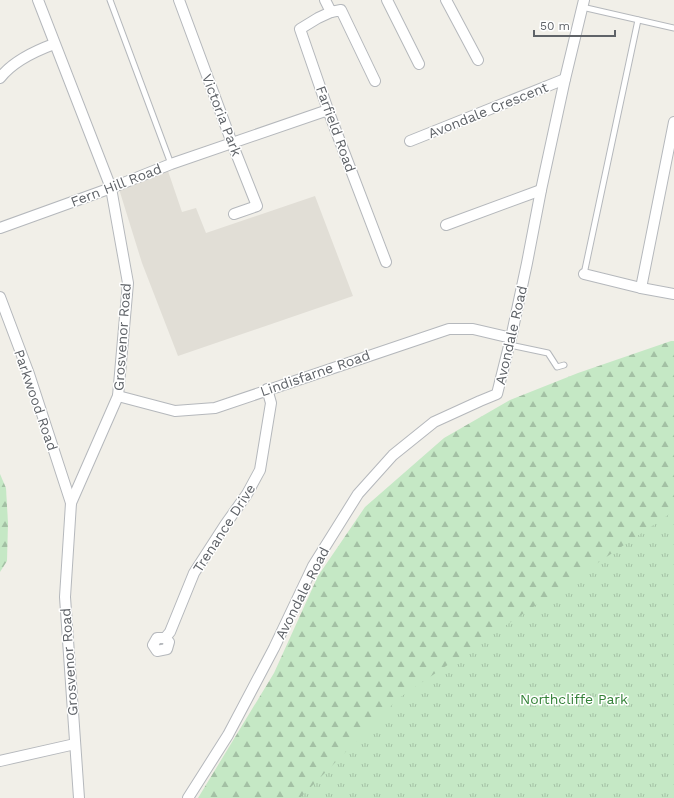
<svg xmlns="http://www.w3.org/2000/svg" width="674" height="798" font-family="'Work Sans',sans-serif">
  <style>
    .education { fill: #e1ded6 }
    .forest { fill: url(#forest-firs) }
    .park { fill: url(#park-tufts) }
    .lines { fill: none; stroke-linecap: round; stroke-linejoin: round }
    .lane-casing { stroke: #b5b8bc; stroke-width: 7 }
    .street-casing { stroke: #b5b8bc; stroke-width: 12 }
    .lane { stroke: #fff; stroke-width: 5 }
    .street { stroke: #fff; stroke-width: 10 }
    .labels { text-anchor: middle; stroke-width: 3; stroke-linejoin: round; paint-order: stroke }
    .street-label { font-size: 14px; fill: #5f6368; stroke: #fff }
    .park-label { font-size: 14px; fill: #348238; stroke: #fff }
  </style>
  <defs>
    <pattern id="forest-firs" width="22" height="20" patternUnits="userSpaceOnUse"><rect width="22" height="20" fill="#c5e8c5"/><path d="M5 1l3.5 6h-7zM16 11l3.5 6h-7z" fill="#a3c0a4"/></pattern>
    <pattern id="park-tufts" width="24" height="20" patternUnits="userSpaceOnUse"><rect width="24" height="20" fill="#c5e8c5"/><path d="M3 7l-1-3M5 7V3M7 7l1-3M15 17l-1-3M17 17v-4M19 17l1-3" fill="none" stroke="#a3c0a4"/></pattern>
  </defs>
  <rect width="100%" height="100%" fill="#f1efe8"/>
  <polygon class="education" points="168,171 182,212 196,208 206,233 315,196 353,296 178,356 142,263 119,189"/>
  <g class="forest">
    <polygon points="671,341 674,341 674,611 337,798 198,798 274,673 318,576 365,507 444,438 510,400 578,373"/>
    <polygon points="0,474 6,488 8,523 7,561 0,572"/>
  </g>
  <polygon class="park" points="674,511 674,798 300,798 399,698"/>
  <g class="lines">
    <defs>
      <g id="lane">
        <polyline points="110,0 171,164"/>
        <polyline points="582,7 674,28"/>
        <polyline points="584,274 638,20"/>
        <polyline points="510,345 548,353 557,367 564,365"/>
      </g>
      <g id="street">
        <polyline points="38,0 111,188 128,283 118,396 71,503 65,597 79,798"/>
        <polyline points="179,0 232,143 257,206 234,214"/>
        <polyline points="325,0 331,12 341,10 375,81"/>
        <polyline points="387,0 419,64"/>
        <polyline points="446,0 478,60"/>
        <polyline points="331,12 318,18 300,29 328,110 386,262"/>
        <path d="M0,78C13,61 35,51 54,44"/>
        <polyline points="410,141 565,79"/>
        <polyline points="446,225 541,190"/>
        <polyline points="0,228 111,188 171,164 328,110"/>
        <polyline points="584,274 641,288 674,294"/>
        <polyline points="641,288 674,122"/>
        <polyline points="0,297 29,374 71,503"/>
        <polyline points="118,396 175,411 215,408 449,329 473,329 511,338"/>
        <polyline points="165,638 169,642 167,649 157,651 153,645 157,638 165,638 170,632 194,573 225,525 247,494 260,470 271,403 267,389"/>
        <polyline points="0,761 75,744"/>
        <polyline points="188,798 228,735 274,648 313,566 358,494 393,455 434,422 480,401 497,394 511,338 527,263 541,190 565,79 584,0"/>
      </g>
    </defs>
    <use href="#lane" class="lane-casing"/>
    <use href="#street" class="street-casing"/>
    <use href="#lane" class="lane"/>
    <use href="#street" class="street"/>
  </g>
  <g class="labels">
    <g class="street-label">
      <text transform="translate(488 110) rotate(-22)" y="5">Avondale Crescent</text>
      <text transform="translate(222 115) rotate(69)" y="5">Victoria Park</text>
      <text transform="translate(336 129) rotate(70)" y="5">Farfield Road</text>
      <text transform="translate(116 185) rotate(-21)" y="5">Fern Hill Road</text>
      <text transform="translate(511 335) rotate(-77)" y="5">Avondale Road</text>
      <text transform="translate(122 337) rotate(-86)" y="5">Grosvenor Road</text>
      <text transform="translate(315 373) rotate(-19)" y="5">Lindisfarne Road</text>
      <text transform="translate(36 400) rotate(71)" y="5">Parkwood Road</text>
      <text transform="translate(224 528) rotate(-57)" y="5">Trenance Drive</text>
      <text transform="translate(302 593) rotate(-63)" y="5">Avondale Road</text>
      <text transform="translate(69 662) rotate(-94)" y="5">Grosvenor Road</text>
    </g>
    <g class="park-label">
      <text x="574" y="704">Northcliffe Park</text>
    </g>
  </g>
  <path d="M534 30v6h81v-6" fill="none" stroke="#5f6368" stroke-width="2"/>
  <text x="540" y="30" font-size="12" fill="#5f6368" stroke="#ffffff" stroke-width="3" paint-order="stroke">50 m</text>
</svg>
